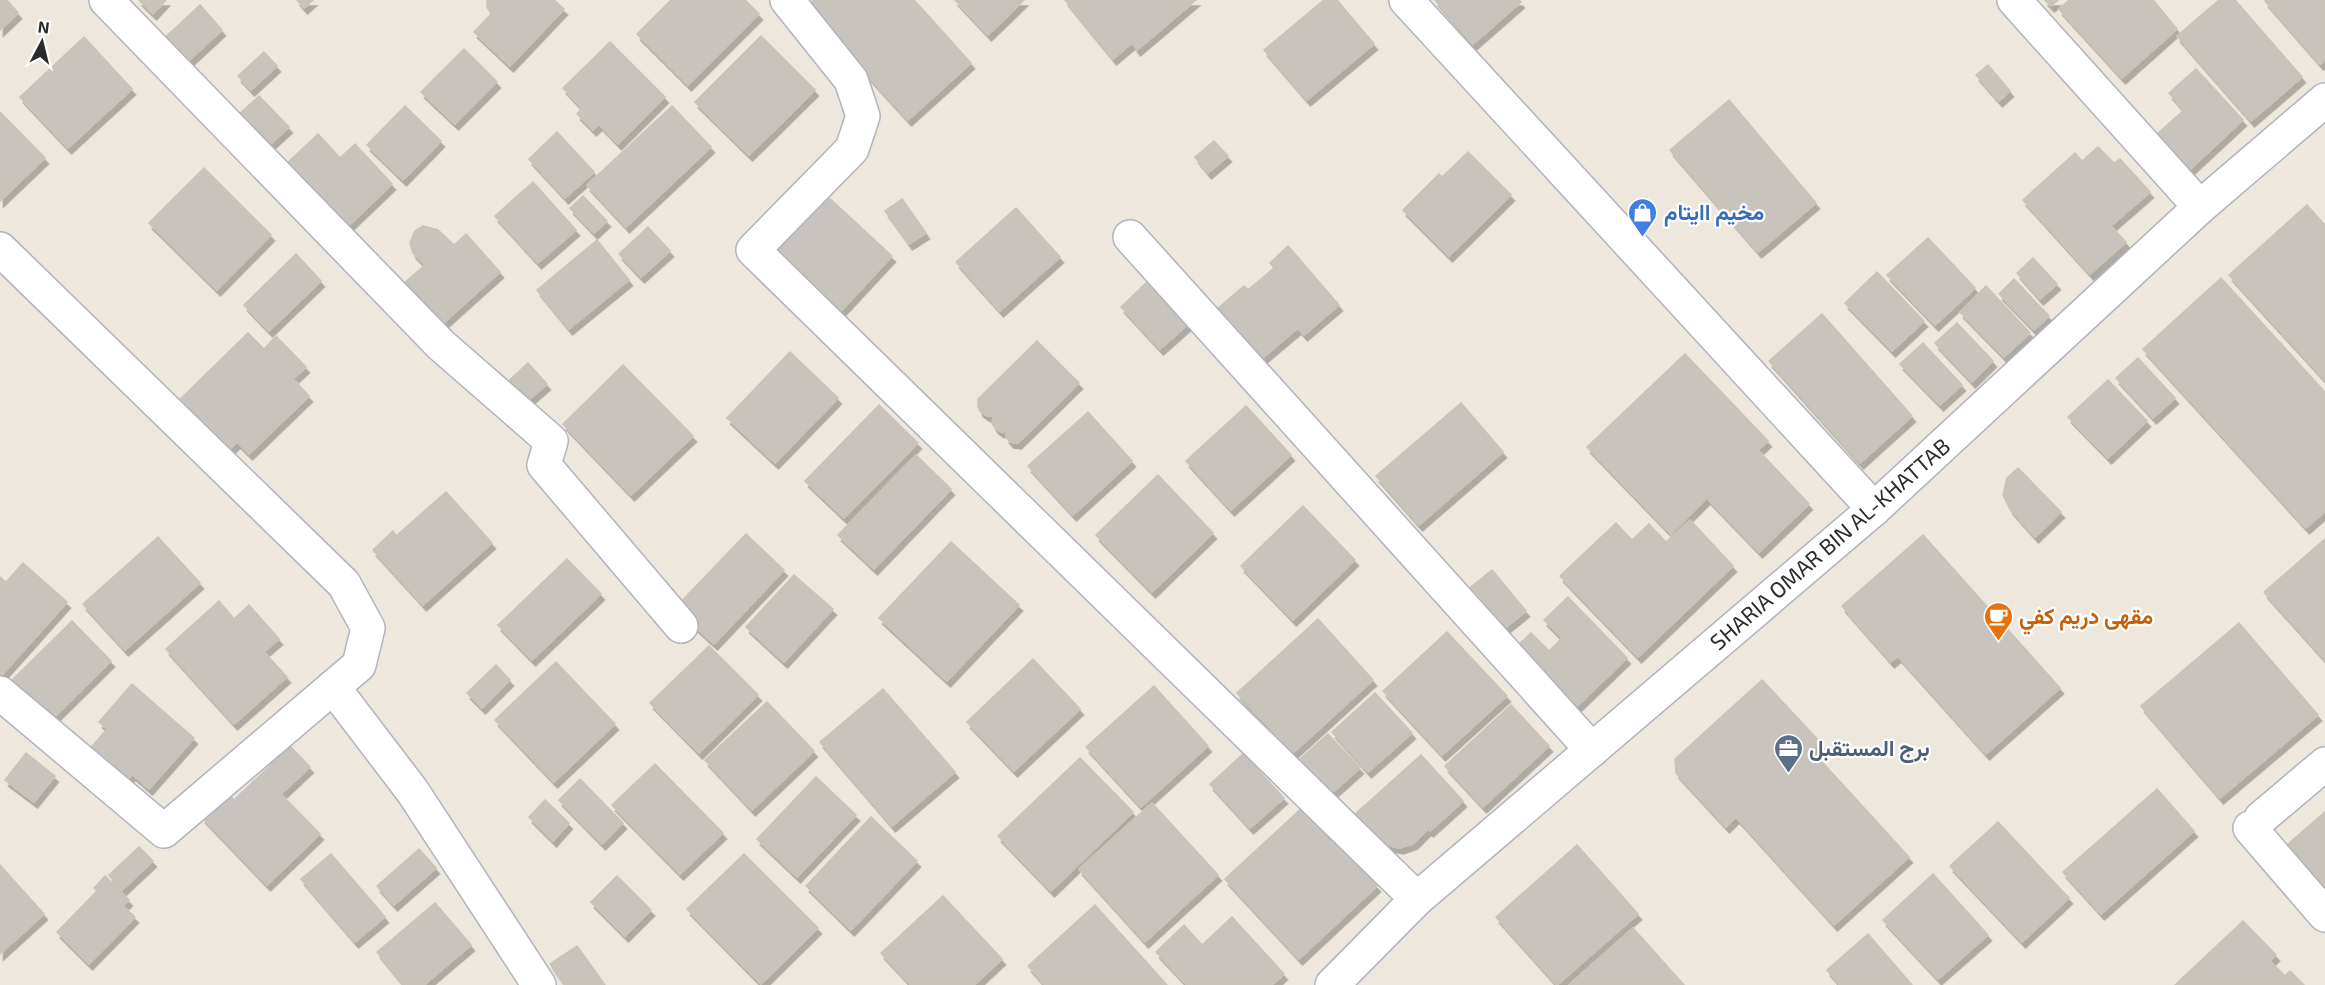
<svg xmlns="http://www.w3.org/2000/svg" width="2325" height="985" font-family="'Exo 2',Vazirmatn,sans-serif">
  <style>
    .building { fill: #c8c4bd; stroke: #c8c3b8; stroke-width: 1.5; filter: url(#shadow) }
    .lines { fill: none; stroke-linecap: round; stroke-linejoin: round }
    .minor-casing { stroke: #b1b4be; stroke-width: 36 }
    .minor { stroke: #fff; stroke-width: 33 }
    .labels { text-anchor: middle; stroke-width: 4.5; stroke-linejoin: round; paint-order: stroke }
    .shop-label { font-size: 22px; font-weight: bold; fill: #366cbe; stroke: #fff; text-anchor: start }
    .street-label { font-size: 22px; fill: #2b2b2b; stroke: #fff }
    .food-label { font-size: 22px; font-weight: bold; fill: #c56008; stroke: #fff; text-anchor: start }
    .service-label { font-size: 22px; font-weight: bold; fill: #4e5e75; stroke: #fff; text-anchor: start }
  </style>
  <defs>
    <filter id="shadow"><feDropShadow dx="3.5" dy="6" stdDeviation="0" flood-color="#0004"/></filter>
  </defs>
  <rect width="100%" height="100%" fill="#ede7de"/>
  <g class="building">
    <polygon points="0,0 7,0 18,13 0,30"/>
    <polygon points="139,0 166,0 153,14"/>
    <polygon points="297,0 313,0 304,8"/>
    <polygon points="487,0 554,0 564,9 510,66 474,32 491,14 487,7"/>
    <polygon points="671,0 745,0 759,14 688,85 637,34"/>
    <polygon points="814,0 914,0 971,63 908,120 805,7"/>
    <polygon points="955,0 1024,0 988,35"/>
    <polygon points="1065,0 1196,0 1137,50 1132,43 1113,59"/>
    <polygon points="1324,0 1337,0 1374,44 1307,100 1264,50"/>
    <polygon points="1435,0 1519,0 1521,2 1473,44"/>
    <polygon points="2045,0 2058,0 2051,6"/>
    <polygon points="2069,0 2153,0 2177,29 2122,78 2059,9"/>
    <polygon points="2219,0 2235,0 2302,77 2251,121 2177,36"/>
    <polygon points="2267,0 2325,0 2325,60 2320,64 2265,1"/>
    <polygon points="200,5 222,30 182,67 159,43"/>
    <polygon points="761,36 815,90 749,155 695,102"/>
    <polygon points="84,37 132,89 68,148 20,97"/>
    <polygon points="610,42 665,97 618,144 599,124 593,130 577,114 582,108 563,88"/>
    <polygon points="464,49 497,82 455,124 421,92"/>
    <polygon points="264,52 277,66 251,90 238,76"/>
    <polygon points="1988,65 2010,91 1999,101 1976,75"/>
    <polygon points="2196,69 2243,120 2173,185 2142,118 2157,134 2184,110 2169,93"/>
    <polygon points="259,96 289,127 265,149 236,117"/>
    <polygon points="1729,100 1816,203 1758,252 1670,150"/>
    <polygon points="405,106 441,141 403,180 367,145"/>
    <polygon points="672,106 711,147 626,227 587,185"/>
    <polygon points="0,112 45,158 0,201"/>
    <polygon points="557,132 594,172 565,198 529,159"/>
    <polygon points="318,134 340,158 355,144 392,184 345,229 285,165"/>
    <polygon points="1214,141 1228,156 1208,173 1195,157"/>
    <polygon points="2098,147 2114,163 2120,159 2150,192 2111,226 2126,242 2090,274 2023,200 2075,153 2082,161"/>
    <polygon points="1468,152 1511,195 1449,256 1403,210 1439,174 1442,177"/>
    <polygon points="204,168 271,235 217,290 149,223"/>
    <polygon points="533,182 576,230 538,263 495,216"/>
    <polygon points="583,196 607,221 594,233 570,208"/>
    <polygon points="827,196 892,256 828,325 763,266"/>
    <polygon points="902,199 926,233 909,244 885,211"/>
    <polygon points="2307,205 2325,225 2325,380 2229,275"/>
    <polygon points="1016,208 1060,257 1000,311 956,262"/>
    <polygon points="423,226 438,230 454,245 466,234 500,272 440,326 402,285 425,265 413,253 410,243 415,231"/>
    <polygon points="648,227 670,251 641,277 619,254"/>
    <polygon points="1928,238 1975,288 1935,325 1887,275"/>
    <polygon points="597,240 629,280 569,329 537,290"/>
    <polygon points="1288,246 1339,305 1304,335 1298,328 1260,360 1217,309 1244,286 1248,290 1274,268 1270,263"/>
    <polygon points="296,254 321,281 269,331 244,305"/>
    <polygon points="2033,258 2057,284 2040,299 2017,273"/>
    <polygon points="1877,272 1924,321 1892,351 1845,303"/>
    <polygon points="2221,278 2325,392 2325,511 2306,528 2143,349"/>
    <polygon points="2014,279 2049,316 2034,330 1999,294"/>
    <polygon points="1147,282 1187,325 1160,349 1121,307"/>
    <polygon points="1986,286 2030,333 2004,357 1960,312"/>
    <polygon points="1822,314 1912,416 1860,463 1769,361"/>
    <polygon points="1957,323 1993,361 1972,382 1935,343"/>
    <polygon points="248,333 264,349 276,336 306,367 293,379 309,396 249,454 237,442 220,459 170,409"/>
    <polygon points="1037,341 1079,383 1018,443 1010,442 1006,437 1007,431 1001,432 995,428 992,423 994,416 987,416 980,411 978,406 978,399"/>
    <polygon points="1923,343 1962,385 1940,405 1900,364"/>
    <polygon points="790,352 838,398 775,463 727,418"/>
    <polygon points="1685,354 1768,441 1758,450 1809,504 1759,552 1707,498 1671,534 1587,447"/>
    <polygon points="2138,358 2175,398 2153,418 2116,378"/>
    <polygon points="528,363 547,384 523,405 504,385"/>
    <polygon points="623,365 693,436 631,495 563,424"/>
    <polygon points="2108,380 2147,421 2108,458 2068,417"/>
    <polygon points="1461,403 1503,452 1419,525 1376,476"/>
    <polygon points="879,405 918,443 844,518 805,481"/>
    <polygon points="1246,406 1291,455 1231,510 1186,461"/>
    <polygon points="1088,412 1132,461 1073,515 1028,466"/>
    <polygon points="916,455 951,489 874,569 838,535"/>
    <polygon points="2018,468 2061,512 2035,537 2010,509 2003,495 2007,478"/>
    <polygon points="1158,475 1213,533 1152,592 1096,535"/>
    <polygon points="446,492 492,543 423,605 373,550 393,531 396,536"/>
    <polygon points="1303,506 1355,560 1293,620 1241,566"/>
    <polygon points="1690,520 1733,566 1638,657 1560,576 1616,523 1632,540 1649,524 1666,542"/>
    <polygon points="746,534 784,570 714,644 675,608"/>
    <polygon points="1923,535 2060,688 1986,754 1898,656 1891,662 1842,606"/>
    <polygon points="158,537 200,583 125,650 83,604"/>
    <polygon points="2325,539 2325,660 2264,592"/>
    <polygon points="951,542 1019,605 947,681 879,618"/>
    <polygon points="567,559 601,594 532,660 498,625"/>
    <polygon points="23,563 67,602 0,677 0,577 6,582"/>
    <polygon points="1492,570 1526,611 1501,631 1467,590"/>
    <polygon points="794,575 833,609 784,662 746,627"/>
    <polygon points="1568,597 1627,658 1573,710 1514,649 1531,633 1549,651 1562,638 1544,620"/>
    <polygon points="219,601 234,619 249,605 279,639 264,652 287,677 234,724 166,649"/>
    <polygon points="1318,619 1373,680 1293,753 1237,693"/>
    <polygon points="72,621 111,661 45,726 5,687"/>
    <polygon points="2239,623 2318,715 2220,798 2141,706"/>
    <polygon points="1447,632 1507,696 1442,755 1383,691"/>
    <polygon points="709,646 758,695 699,753 650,703"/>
    <polygon points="1033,659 1080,709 1014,771 967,722"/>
    <polygon points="556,662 615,724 554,782 495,720"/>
    <polygon points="496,665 510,680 482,708 467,693"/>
    <polygon points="1762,680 1821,743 1812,751 1909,857 1834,925 1736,817 1726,827 1676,773 1675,759"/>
    <polygon points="132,684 194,738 149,789 132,774 125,782 89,750 107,729 99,722"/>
    <polygon points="1154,686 1208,746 1141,807 1086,747"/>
    <polygon points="883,689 955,772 892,826 820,742"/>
    <polygon points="1375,693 1412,733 1368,772 1332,732"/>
    <polygon points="767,702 814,751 752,810 705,760"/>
    <polygon points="1511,705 1549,746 1483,807 1445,766"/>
    <polygon points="1328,734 1360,768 1332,793 1300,759"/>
    <polygon points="285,741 310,767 281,794 320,834 267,885 202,817 228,793 234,800 273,763 268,758"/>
    <polygon points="26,753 55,776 34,802 5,780"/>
    <polygon points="1243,754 1284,798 1250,828 1210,784"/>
    <polygon points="1421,755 1463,801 1430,831 1428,829 1414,843 1400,848 1381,844 1354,815"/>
    <polygon points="1080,758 1133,812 1051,891 998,836"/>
    <polygon points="655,764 723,833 680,874 612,805"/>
    <polygon points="816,777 856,815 797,877 757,839"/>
    <polygon points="580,779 623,823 602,844 559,800"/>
    <polygon points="2157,789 2194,831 2101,914 2063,872"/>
    <polygon points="545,800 569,823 553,841 529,817"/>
    <polygon points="1152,803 1218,875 1145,942 1079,869"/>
    <polygon points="1303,807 1377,886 1299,959 1225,879"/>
    <polygon points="2325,812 2325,888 2288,844"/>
    <polygon points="871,817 917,861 851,930 806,886"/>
    <polygon points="1998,822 2069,898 2022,942 1950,866"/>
    <polygon points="1577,845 1638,914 1557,985 1496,917"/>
    <polygon points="139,847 153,861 122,890 109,875"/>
    <polygon points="419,849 436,868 394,905 377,886"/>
    <polygon points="331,854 385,917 355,942 301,879"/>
    <polygon points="744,854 818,928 761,984 687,909"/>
    <polygon points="0,865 44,914 0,954"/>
    <polygon points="1933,874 1988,935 1938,979 1883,920"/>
    <polygon points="105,876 129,900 123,906 135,917 89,964 57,932 97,891 94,888"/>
    <polygon points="617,876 651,910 625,936 591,902"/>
    <polygon points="943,896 1002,959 974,985 911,985 881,953"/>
    <polygon points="435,903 471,945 424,985 404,985 377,952"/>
    <polygon points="1095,905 1167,985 1045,985 1028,966"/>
    <polygon points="1232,917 1284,974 1272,985 1187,985 1156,952 1184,925 1202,945"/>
    <polygon points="2243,921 2276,955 2270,961 2285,976 2290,971 2304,985 2175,985"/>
    <polygon points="1633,928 1684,985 1569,985"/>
    <polygon points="1868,934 1912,985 1840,985 1827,970"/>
    <polygon points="577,946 605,985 565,985 550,964"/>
  </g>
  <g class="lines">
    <defs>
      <g id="minor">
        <polyline points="106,0 441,345 551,441 544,465 681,626"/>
        <polyline points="787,0 851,80 863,116 852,149 753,250 1417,899"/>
        <polyline points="1406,0 1874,509"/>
        <polyline points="2014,0 2200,207"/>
        <polyline points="1130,237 1592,750"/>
        <polyline points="0,249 344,584 368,628 359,665 164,831 0,693"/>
        <polyline points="333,687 413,792 539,985"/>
        <polyline points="2261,818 2325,764"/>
        <polyline points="2250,828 2325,915"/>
        <polyline points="1332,985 1417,899 1874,509 2200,207 2325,100"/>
      </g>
    </defs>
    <use href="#minor" class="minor-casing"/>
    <use href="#minor" class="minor"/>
  </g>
  <defs>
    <symbol id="shop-pin" viewBox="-11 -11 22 30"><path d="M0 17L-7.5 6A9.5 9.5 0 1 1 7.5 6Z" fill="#3f7fe0" stroke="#fff"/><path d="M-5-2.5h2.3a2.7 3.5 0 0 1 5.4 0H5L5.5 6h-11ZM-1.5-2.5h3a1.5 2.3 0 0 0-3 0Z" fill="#fff"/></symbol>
    <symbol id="cafe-pin" viewBox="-11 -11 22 30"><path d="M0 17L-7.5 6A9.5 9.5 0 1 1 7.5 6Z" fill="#e8710a" stroke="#fff"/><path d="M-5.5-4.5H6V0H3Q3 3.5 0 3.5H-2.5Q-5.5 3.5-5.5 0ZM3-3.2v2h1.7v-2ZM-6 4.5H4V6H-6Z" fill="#fff"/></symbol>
    <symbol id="office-pin" viewBox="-11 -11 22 30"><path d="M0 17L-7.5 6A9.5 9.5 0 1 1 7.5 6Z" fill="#5c6f8a" stroke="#fff"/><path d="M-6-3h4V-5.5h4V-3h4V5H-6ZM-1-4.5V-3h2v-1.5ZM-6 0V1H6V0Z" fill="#fff"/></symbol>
  </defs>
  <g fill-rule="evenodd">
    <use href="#shop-pin" x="1626" y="196" width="33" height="45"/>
    <use href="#cafe-pin" x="1982" y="600" width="33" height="45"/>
    <use href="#office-pin" x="1772" y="732" width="33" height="45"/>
  </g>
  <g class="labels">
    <g class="shop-label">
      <text x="1664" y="220">مخيم اايتام</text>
    </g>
    <g class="street-label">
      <text transform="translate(1830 544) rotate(-41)" y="8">SHARIA OMAR BIN AL-KHATTAB</text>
    </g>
    <g class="food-label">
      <text x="2019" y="624">مقهى دريم كفي</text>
    </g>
    <g class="service-label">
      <text x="1809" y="756">برج المستقبل</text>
    </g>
  </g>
  <g transform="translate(42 42) rotate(7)" stroke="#ffffff" stroke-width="4.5" paint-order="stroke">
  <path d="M0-4.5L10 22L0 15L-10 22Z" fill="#2b2b2b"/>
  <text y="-9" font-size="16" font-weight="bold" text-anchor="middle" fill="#2b2b2b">N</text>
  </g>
</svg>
